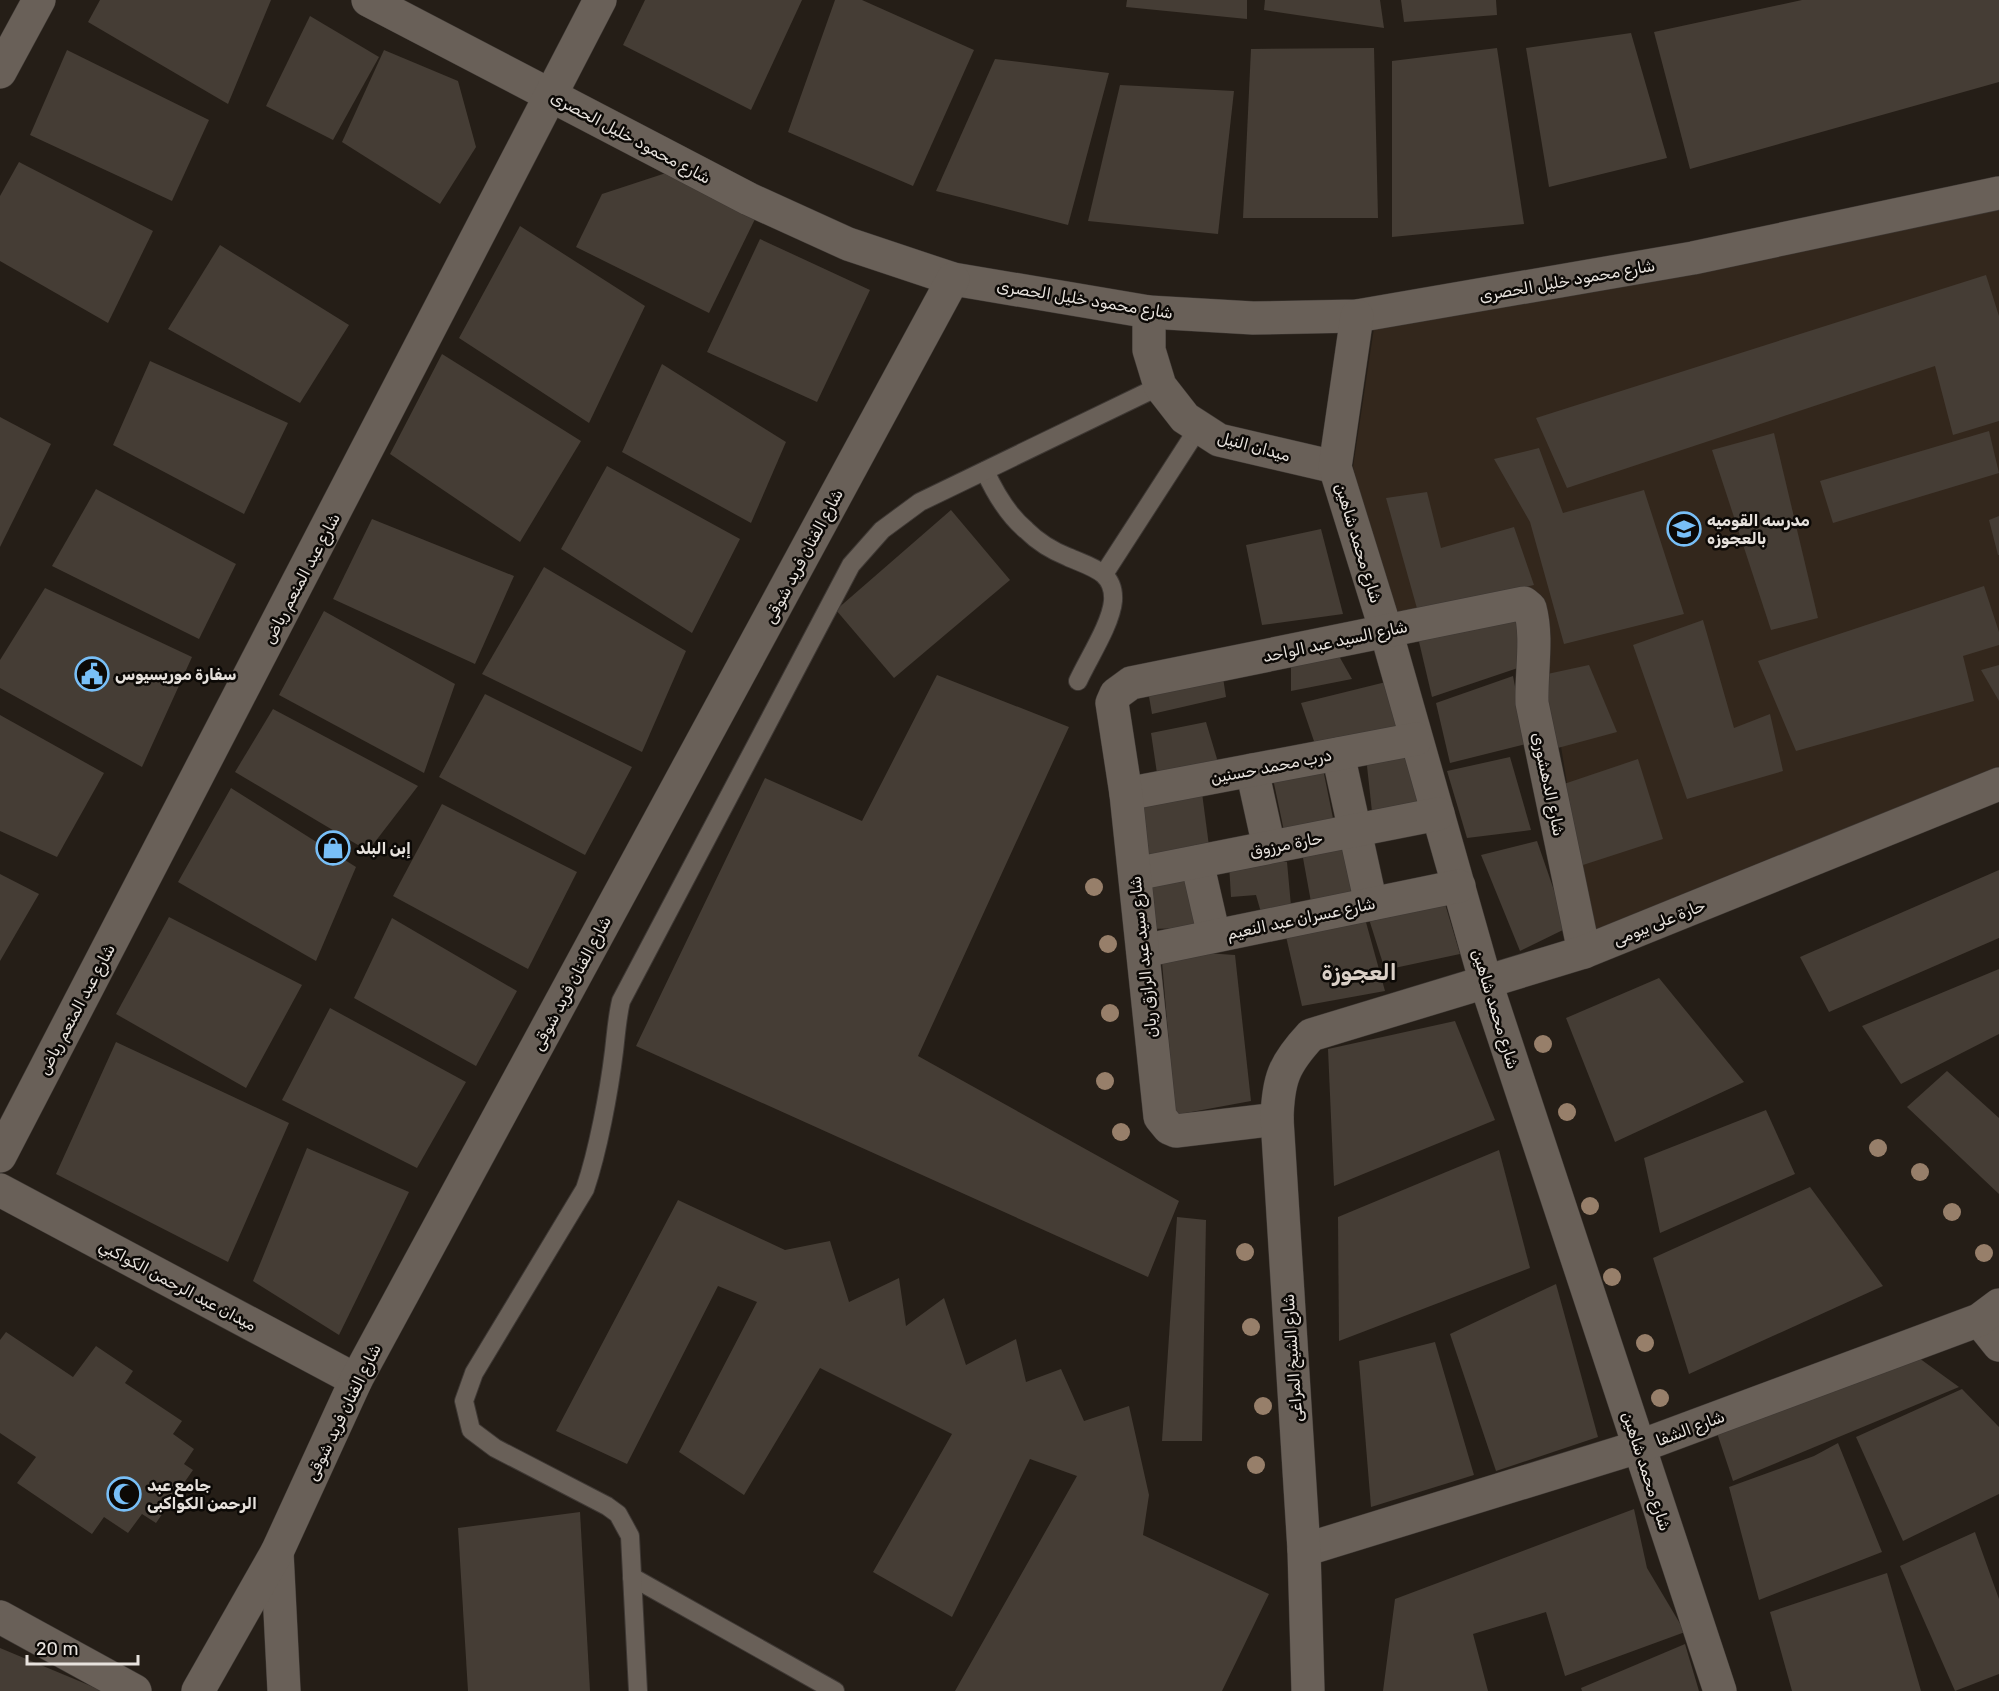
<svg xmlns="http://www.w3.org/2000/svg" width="1999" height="1691" font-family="Rubik,Vazirmatn,sans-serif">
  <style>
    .built { fill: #33271c }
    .building { fill: #453d35 }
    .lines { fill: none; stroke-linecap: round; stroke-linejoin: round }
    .service-casing { stroke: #3e3834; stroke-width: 20 }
    .minor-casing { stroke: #3e3834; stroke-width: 34 }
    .service { stroke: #696058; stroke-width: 18 }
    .minor { stroke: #696058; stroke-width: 33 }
    .tree { fill: #977f6a }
    .labels { text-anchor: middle; stroke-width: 5; stroke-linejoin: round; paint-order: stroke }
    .street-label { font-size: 16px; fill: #e7e2dd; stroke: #0c0906 }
    .poi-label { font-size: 16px; font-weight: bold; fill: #e7e2dd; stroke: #0c0906; text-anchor: start }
    .district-label { font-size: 22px; font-weight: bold; fill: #dad0c7; stroke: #0c0906 }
  </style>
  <rect width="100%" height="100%" fill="#251e17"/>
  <polygon class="built" points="1999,202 1999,769 1592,938 1536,592 1393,621 1353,467 1374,328"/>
  <g class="building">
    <polygon points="100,0 271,0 228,104 88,22"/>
    <polygon points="645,0 802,0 751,110 623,45"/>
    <polygon points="835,0 862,0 974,50 913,186 788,132"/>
    <polygon points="1127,0 1247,0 1247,19 1126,7"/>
    <polygon points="1265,0 1380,0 1384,28 1264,10"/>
    <polygon points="1401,0 1496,0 1497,15 1404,22"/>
    <polygon points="1802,0 1999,0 1999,82 1690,169 1654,32"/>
    <polygon points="310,16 379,57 333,140 266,106"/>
    <polygon points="1631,33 1667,158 1549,187 1526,48"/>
    <polygon points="1374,48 1378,218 1243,218 1251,49"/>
    <polygon points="1497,48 1524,224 1392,237 1392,61"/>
    <polygon points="67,50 209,120 172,201 30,135"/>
    <polygon points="384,50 458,81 476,147 440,204 342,142"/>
    <polygon points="995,59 1109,73 1068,225 936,191"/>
    <polygon points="1120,85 1234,91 1218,234 1088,221"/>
    <polygon points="19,162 153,231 108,323 0,261 0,196"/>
    <polygon points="666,173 756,217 709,313 576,247 602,194"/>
    <polygon points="520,226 645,306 589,423 459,338"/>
    <polygon points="760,239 870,290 817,402 707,352"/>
    <polygon points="220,245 349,325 300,403 168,329"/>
    <polygon points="1986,275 1999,316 1999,421 1953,435 1935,366 1567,488 1536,418"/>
    <polygon points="442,354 581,441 520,542 390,454"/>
    <polygon points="150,361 288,423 244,514 113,445"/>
    <polygon points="662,364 786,442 751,523 622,452"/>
    <polygon points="0,417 51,444 0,547"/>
    <polygon points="1989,431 1999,473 1833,523 1820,481"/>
    <polygon points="1774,433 1818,618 1771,630 1712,450"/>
    <polygon points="1539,448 1563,513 1644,490 1684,614 1564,644 1530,522 1494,459"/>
    <polygon points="607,466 740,539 692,633 561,549"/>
    <polygon points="96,489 236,564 199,639 52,566"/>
    <polygon points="1427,492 1441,548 1514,527 1534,585 1418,612 1386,498"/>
    <polygon points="951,510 1010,580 894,678 836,610"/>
    <polygon points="1999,516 1999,555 1998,555 1989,520"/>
    <polygon points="372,519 514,576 475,664 333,599"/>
    <polygon points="1321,529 1343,614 1262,625 1246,545"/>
    <polygon points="544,567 686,651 642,752 482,674"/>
    <polygon points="1984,586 1999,632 1999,645 1963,656 1974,701 1796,751 1758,661"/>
    <polygon points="45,588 192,657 142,767 0,688 0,660"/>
    <polygon points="1514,608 1527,665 1432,697 1416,629"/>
    <polygon points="324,611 455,684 424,773 279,695"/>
    <polygon points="1703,620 1734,728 1770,714 1783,771 1687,799 1633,645"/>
    <polygon points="1335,649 1352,679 1291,691 1291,659"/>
    <polygon points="1589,665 1617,732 1554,749 1538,676"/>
    <polygon points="1999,665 1999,701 1981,670"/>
    <polygon points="1222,671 1226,697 1152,714 1147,685"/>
    <polygon points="937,675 1069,727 918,1056 1179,1201 1148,1277 636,1046 765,778 862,821"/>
    <polygon points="1513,676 1526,744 1450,763 1436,703"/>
    <polygon points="1394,680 1401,730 1316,747 1301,703"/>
    <polygon points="485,694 632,767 585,855 439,777"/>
    <polygon points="273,709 418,786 368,851 235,772"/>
    <polygon points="0,715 104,773 57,857 0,831"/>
    <polygon points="1206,722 1220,769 1158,780 1151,733"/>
    <polygon points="1410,749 1424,807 1373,821 1366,757"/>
    <polygon points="1510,757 1531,830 1467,838 1447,771"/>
    <polygon points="1638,759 1663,839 1583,865 1558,786"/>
    <polygon points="1323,769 1334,823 1284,831 1272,774"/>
    <polygon points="231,788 356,867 316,961 178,882"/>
    <polygon points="1202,793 1209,846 1149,862 1141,802"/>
    <polygon points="442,804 577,872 528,969 393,896"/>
    <polygon points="1349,837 1359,892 1311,902 1301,847"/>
    <polygon points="1537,841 1567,928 1520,951 1481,855"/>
    <polygon points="1245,858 1287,862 1291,906 1264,923 1256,895 1231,897 1229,864"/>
    <polygon points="1999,870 1999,938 1829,1012 1800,957"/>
    <polygon points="1189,873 1196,928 1146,929 1141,882"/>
    <polygon points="0,874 39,894 0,961"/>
    <polygon points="1443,897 1460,954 1385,970 1368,916"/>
    <polygon points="1364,915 1385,991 1302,1006 1285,932"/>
    <polygon points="169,917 302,985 246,1088 116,1014"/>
    <polygon points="392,918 517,991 476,1066 354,998"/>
    <polygon points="1161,950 1235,955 1251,1101 1175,1115"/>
    <polygon points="1999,969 1999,1034 1901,1084 1862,1026"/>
    <polygon points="1659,978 1744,1082 1615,1142 1566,1018"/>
    <polygon points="330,1008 466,1082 417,1168 282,1100"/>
    <polygon points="1455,1021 1495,1120 1334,1186 1328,1049"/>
    <polygon points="116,1042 289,1123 228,1262 56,1174"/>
    <polygon points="1947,1071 1999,1118 1999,1194 1907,1107"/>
    <polygon points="1766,1110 1795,1174 1660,1233 1644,1158"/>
    <polygon points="307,1148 409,1192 339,1335 253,1281"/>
    <polygon points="1499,1150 1530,1268 1339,1341 1338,1217"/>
    <polygon points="1810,1187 1883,1286 1689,1374 1653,1258"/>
    <polygon points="678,1200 785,1250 830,1241 849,1302 899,1278 906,1326 944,1298 966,1365 1016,1339 1026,1382 1061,1369 1084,1421 1129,1406 1149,1495 1143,1535 1269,1594 1222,1691 955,1691 1077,1476 1030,1459 952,1617 873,1572 952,1434 820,1368 744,1495 679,1452 757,1302 718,1286 627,1464 556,1431"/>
    <polygon points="1177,1217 1206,1220 1202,1441 1162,1441"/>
    <polygon points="1556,1284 1598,1437 1496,1471 1450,1334"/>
    <polygon points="6,1332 73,1377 96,1346 133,1371 125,1383 182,1421 173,1434 194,1449 184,1464 193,1470 156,1523 142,1514 128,1533 104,1517 92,1534 17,1483 36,1457 0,1433 0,1340"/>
    <polygon points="1435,1342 1474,1475 1371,1507 1359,1361"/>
    <polygon points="1919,1358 1959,1387 1733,1481 1716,1430"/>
    <polygon points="1962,1389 1999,1427 1999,1494 1903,1541 1856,1437"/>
    <polygon points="1838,1443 1882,1552 1759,1600 1729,1487 1814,1456"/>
    <polygon points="1634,1509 1647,1568 1685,1632 1565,1676 1546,1612 1473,1634 1488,1691 1383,1691 1395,1599"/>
    <polygon points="580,1512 590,1691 468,1691 458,1528"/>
    <polygon points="1975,1532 1999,1599 1999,1674 1955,1691 1900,1566"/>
    <polygon points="1887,1573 1921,1691 1792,1691 1770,1612"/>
    <polygon points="1685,1644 1699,1691 1582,1691 1581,1688"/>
    <polygon points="0,1648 103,1691 0,1691"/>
  </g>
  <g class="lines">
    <defs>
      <g id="service">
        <path d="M985,471C995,493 1007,514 1026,530C1038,542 1053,551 1068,557C1090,567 1115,571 1113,601C1111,624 1088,659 1078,681"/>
        <polyline points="1104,574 1199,427"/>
        <polyline points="632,1577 835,1691"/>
        <path d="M638,1691L630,1536L618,1514L607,1506L495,1448L471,1430L464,1401L474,1373L585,1189C598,1151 609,1092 614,1051C616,1034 617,1018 621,1001L851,565L882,530L920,502L1160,386"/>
      </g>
      <g id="minor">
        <polyline points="368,0 749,199 848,244 953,279 1149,312 1253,318 1357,316 1693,258 1999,193"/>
        <polyline points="0,72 39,0"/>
        <polyline points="1149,312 1149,350 1160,386 1185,418 1219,440 1335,467"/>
        <polyline points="1357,316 1335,467 1386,631 1486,983 1720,1691"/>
        <polyline points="1338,754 1371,904"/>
        <polyline points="1252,770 1269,847"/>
        <polyline points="1126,794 1416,739"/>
        <polyline points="1197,862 1214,936"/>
        <polyline points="1135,874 1438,814"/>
        <polyline points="1143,951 1459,886"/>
        <path d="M1277,1119L1176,1131L1169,1128L1160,1117L1126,794L1112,703L1116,694L1131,683L1524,603L1530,608C1538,638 1531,672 1532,703L1584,952"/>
        <polyline points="0,1156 600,0"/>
        <polyline points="0,1190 356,1380"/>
        <polyline points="1979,1320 1999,1345"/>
        <polyline points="1304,1550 1638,1447 1979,1320 1999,1305"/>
        <polyline points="277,1552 284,1691"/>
        <polyline points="0,1617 135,1691"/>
        <polyline points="198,1691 277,1552 356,1380 953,279"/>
        <path d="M1308,1691L1304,1550L1277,1119C1278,1079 1284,1064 1311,1035L1584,952L1999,784"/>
      </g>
    </defs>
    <use href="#service" class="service-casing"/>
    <use href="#minor" class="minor-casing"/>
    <use href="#service" class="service"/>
    <use href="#minor" class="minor"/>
  </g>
  <g class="tree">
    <circle cx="1094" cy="887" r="9"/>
    <circle cx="1108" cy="944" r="9"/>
    <circle cx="1110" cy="1013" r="9"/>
    <circle cx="1543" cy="1044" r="9"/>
    <circle cx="1105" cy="1081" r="9"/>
    <circle cx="1567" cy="1112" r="9"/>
    <circle cx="1121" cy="1132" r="9"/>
    <circle cx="1878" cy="1148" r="9"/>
    <circle cx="1920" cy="1172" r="9"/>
    <circle cx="1590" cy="1206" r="9"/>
    <circle cx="1952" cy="1212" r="9"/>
    <circle cx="1245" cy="1252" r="9"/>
    <circle cx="1984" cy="1253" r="9"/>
    <circle cx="1612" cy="1277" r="9"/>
    <circle cx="1251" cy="1327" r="9"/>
    <circle cx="1645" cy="1343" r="9"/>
    <circle cx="1660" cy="1398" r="9"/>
    <circle cx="1263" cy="1406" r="9"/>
    <circle cx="1256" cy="1465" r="9"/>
  </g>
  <defs>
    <symbol id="school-ring" viewBox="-11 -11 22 22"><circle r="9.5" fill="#0c0906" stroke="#78bff7" stroke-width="1.5"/><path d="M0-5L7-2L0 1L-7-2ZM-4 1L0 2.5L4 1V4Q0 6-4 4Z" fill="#78bff7"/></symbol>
    <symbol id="civic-ring" viewBox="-11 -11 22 22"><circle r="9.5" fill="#0c0906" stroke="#78bff7" stroke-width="1.5"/><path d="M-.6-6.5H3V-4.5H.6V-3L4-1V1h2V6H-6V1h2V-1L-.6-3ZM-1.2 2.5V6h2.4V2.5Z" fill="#78bff7"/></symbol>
    <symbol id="shop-ring" viewBox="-11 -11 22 22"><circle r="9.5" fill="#0c0906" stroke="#78bff7" stroke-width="1.5"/><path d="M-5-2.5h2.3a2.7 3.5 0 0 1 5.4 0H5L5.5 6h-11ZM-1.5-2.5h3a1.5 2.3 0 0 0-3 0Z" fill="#78bff7"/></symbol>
    <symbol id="mosque-ring" viewBox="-11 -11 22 22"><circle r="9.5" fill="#0c0906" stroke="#78bff7" stroke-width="1.5"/><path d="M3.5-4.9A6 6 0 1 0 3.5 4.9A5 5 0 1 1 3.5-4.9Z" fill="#78bff7"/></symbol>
  </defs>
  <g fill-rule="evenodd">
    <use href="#school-ring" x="1665" y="510" width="38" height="38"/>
    <use href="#civic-ring" x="73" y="655" width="38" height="38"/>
    <use href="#shop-ring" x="314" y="829" width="38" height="38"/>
    <use href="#mosque-ring" x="105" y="1475" width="38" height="38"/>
  </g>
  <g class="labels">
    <g class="street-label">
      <text transform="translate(631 137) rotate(28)" y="6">شارع محمود خليل الحصرى</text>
      <text transform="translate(1567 280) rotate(-10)" y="6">شارع محمود خليل الحصرى</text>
      <text transform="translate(1085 299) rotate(9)" y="6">شارع محمود خليل الحصرى</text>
      <text transform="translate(1254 446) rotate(15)" y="6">ميدان النيل</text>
      <text transform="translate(1359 543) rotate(73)" y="6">شارع محمد شاهين</text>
      <text transform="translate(803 556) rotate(-62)" y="6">شارع الفنان فريد شوقى</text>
      <text transform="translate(301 578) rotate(-62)" y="6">شارع عبد المنعم رياض</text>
      <text transform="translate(1335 641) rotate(-12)" y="6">شارع السيد عبد الواحد</text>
      <text transform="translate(1271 766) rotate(-11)" y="6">درب محمد حسنين</text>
      <text transform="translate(1549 784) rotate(78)" y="6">شارع الدهشورى</text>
      <text transform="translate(1286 844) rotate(-11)" y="6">حارة مرزوق</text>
      <text transform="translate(1301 918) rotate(-12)" y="6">شارع عسران عبد النعيم</text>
      <text transform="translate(1659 922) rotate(-22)" y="6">حارة على بيومى</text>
      <text transform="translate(1143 957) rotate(-96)" y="6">شارع سيد عبد الرازق ريان</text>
      <text transform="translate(571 983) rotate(-62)" y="6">شارع الفنان فريد شوقى</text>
      <text transform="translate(76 1009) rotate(-62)" y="6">شارع عبد المنعم رياض</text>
      <text transform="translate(1496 1009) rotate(73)" y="6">شارع محمد شاهين</text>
      <text transform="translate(178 1285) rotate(28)" y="6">ميدان عبد الرحمن الكواكبي</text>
      <text transform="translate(1292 1358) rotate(-94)" y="6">شارع الشيخ المراغى</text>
      <text transform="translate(343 1412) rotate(-64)" y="6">شارع الفنان فريد شوقى</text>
      <text transform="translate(1690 1428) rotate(-21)" y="6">شارع الشفا</text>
      <text transform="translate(1647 1471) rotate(72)" y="6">شارع محمد شاهين</text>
    </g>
    <g class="poi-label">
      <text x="1707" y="526">مدرسه القوميه<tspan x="1707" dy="18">بالعجوزه</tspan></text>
      <text x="115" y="680">سفارة موريسيوس</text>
      <text x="356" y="854">إبن البلد</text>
      <text x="147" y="1491">جامع عبد<tspan x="147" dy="18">الرحمن الكواكبى</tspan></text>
    </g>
    <g class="district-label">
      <text x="1359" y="980">العجوزة</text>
    </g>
  </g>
  <path d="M27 1655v9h111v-9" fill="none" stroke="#e7e2dd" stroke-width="3"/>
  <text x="36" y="1655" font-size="18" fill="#e7e2dd" stroke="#0c0906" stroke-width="4.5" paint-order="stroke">20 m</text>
</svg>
